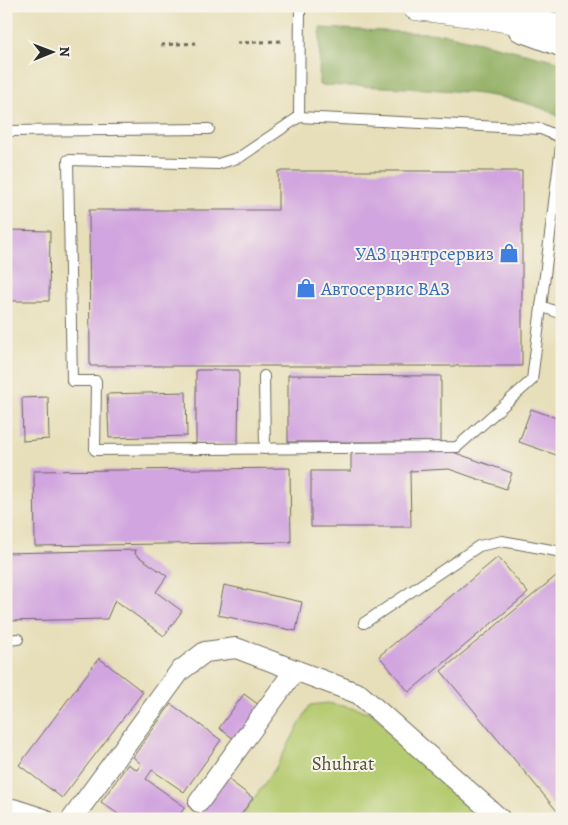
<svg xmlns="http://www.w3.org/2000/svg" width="568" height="825" font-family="Alegreya,serif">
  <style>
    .green { fill: #b5cb70; stroke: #707b4e }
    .forest { fill: #90af62; stroke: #5e6d46 }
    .building { fill: #d1a5df }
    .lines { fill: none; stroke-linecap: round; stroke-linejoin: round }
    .service-casing { stroke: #6d6a5d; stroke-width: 12 }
    .minor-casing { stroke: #6d6a5d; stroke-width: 22 }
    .tertiary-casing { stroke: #6d6a5d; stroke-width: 27 }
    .primary-casing { stroke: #6d6a5d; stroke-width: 29 }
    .path { stroke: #6d6a5d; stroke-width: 3; stroke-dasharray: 4 4; stroke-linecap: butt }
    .service { stroke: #fff; stroke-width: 10 }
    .minor { stroke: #fff; stroke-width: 20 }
    .tertiary { stroke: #fff; stroke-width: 25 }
    .primary { stroke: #fff; stroke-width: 28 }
    .labels { text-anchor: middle; stroke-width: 4; stroke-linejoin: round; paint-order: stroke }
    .shop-label { font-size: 19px; fill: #366cbe; stroke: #f7f3e8; text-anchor: end }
    .park-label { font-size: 19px; fill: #4e533c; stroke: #f7f3e8 }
  </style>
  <rect width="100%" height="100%" fill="#f7f3e8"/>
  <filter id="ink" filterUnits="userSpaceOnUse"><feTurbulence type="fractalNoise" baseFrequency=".02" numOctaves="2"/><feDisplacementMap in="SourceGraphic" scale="10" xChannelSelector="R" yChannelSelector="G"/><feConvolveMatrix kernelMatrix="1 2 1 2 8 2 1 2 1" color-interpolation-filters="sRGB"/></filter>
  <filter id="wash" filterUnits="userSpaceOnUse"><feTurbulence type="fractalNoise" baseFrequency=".0096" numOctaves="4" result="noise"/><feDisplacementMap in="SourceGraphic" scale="20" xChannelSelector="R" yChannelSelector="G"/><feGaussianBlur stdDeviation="1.12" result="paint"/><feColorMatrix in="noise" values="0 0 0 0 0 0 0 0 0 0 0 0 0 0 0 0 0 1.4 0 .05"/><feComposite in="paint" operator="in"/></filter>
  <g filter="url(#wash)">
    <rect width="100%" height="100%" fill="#e7dfba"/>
    <polygon class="green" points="328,703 370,712 490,819 239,819 275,769 310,705"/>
    <path class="forest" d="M320,28L446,34L562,62V119C515,85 379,88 319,85Z"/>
    <g id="blocks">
      <g class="building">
        <polygon points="278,171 522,171 522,366 90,366 89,210 278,210"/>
        <polygon points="9,230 50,231 49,301 8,301"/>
        <polygon points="196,370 239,370 238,444 196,444"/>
        <polygon points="288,375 441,376 441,442 288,442"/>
        <polygon points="186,392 187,436 109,438 107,394"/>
        <polygon points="48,397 49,439 23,441 22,398"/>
        <polygon points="531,409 562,420 562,457 519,442"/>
        <polygon points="450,451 512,473 506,489 449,469 410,471 411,527 311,527 311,471 351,471 351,452"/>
        <polygon points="290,468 291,542 35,546 34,471"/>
        <polygon points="136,550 135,554 167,576 156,592 182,611 164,636 115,600 107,619 6,621 6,553"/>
        <polygon points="498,557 528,593 409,692 379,656"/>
        <polygon points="562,571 562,817 441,671"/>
        <polygon points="224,585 302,602 296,631 218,615"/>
        <polygon points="99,658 143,692 62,798 19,765"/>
        <polygon points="244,694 263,708 238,742 219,728"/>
        <polygon points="171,704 221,740 184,792 152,770 146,779 185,807 177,819 125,819 101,802 128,764 137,770 141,764 133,757"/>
        <polygon points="225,777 253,798 238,819 195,819"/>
      </g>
    </g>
  </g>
  <g filter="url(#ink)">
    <use href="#blocks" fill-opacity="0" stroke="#6d6a5d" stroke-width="1"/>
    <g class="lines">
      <defs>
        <g id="service">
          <polyline points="299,117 300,6"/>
          <polyline points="6,131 209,129"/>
          <polyline points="562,138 541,129 299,117 240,157 218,164 68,160 72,381 96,381 95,450 457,447 532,380 562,138"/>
          <polyline points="541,306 562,314"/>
          <polyline points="264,376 265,449"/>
          <polyline points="364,623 479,546 502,541 562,552"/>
          <polyline points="6,640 18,639"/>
        </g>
        <g id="minor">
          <polyline points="199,802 295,670"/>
          <polyline points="13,809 44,819"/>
          <polyline points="72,819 180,671 205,652 236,648 359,694 500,819"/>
        </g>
        <polyline id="tertiary" points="521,29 562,44"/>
        <polyline id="primary" points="416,6 481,14 562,28"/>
      </defs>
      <use href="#service" class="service-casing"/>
      <use href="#minor" class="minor-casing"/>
      <use href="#tertiary" class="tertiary-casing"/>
      <use href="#primary" class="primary-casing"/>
      <g class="path">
        <polyline points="237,43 281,41"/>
        <polyline points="161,45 196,43"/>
      </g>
      <use href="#service" class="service"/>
      <use href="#minor" class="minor"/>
      <use href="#tertiary" class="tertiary"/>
      <use href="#primary" class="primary"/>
    </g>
  </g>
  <defs>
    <symbol id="shop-bare" viewBox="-9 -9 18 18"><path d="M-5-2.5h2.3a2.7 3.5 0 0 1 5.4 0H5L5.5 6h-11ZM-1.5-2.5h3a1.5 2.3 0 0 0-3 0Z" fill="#3f7fe0" stroke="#f7f3e8" stroke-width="2.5" paint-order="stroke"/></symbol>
  </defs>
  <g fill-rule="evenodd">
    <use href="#shop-bare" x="495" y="239" width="28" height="28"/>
    <use href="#shop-bare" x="292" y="274" width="28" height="28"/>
  </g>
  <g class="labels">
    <g class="shop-label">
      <text x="494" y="260">УАЗ цэнтрсервиз</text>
      <text x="321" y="295" text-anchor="start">Автосервис ВАЗ</text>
    </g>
    <g class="park-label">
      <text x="343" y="770">Shuhrat</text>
    </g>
  </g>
  <rect width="568" height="825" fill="none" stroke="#f7f3e8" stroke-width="25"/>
  <g transform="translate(52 52) rotate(89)" stroke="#f7f3e8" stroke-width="4" paint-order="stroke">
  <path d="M0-4L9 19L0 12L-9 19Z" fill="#2b2b2b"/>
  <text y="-8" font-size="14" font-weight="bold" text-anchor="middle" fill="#2b2b2b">N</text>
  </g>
</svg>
